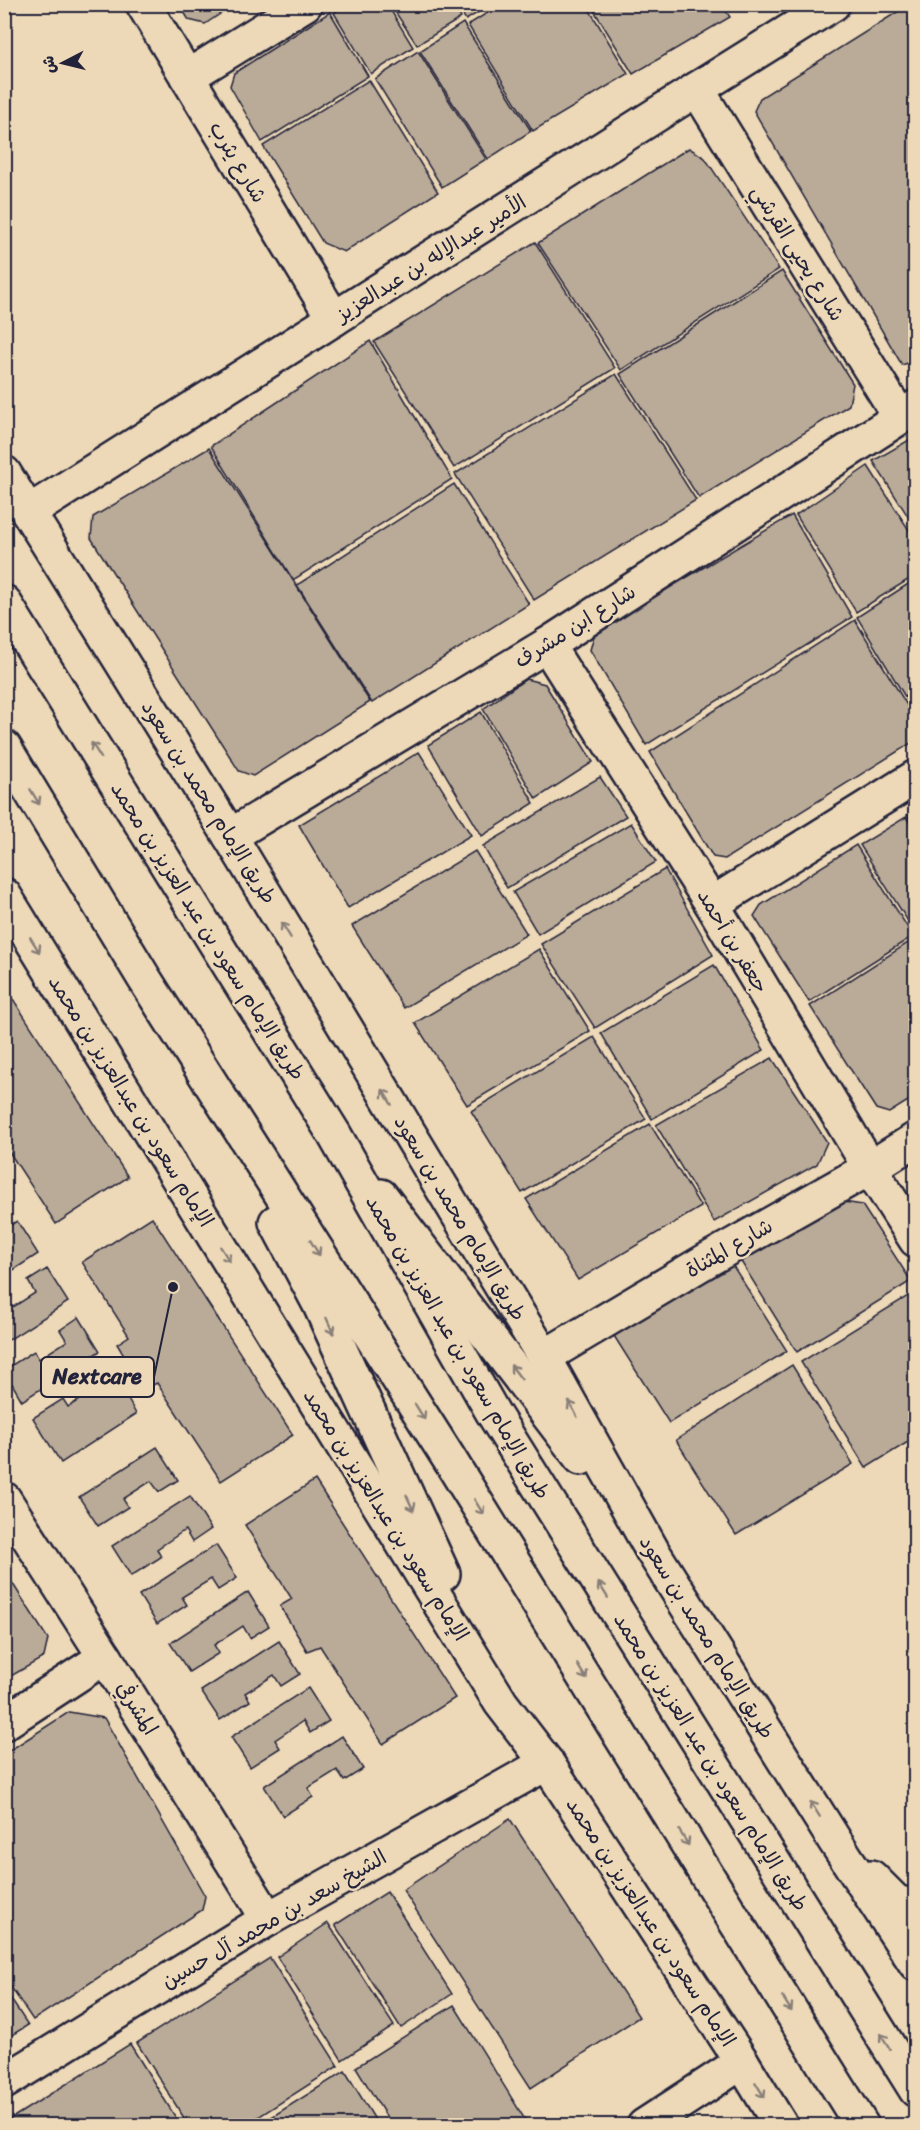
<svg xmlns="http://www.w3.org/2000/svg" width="920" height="2130" font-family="Sriracha,'Playpen Sans Arabic',sans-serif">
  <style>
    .building { fill: #baab98; stroke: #22223b; stroke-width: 1.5 }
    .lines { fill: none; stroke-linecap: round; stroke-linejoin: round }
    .minor-casing { stroke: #22223b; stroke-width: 38 }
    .major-casing { stroke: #22223b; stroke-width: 38 }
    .minor { stroke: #edd9b7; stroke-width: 33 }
    .major { stroke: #edd9b7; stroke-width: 33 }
    .oneway { stroke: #887e79 }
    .labels { text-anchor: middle; stroke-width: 5; stroke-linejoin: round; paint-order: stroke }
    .street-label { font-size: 21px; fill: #22223b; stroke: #edd9b7 }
    .leader { fill: none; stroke: #22223b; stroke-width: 2 }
    .callout-dot { fill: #22223b; stroke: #edd9b7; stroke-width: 2 }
    .callout { fill: #edd9b7; stroke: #22223b; stroke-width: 2 }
    .callout-label { font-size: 22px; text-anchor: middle; font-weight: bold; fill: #22223b }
  </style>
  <rect width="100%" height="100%" fill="#edd9b7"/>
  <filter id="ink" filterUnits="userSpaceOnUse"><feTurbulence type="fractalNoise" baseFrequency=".0167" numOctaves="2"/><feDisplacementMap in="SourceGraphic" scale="12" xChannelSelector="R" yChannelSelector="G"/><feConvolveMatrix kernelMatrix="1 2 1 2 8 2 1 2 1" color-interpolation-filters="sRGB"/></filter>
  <g filter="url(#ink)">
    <g class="building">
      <polygon points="179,4 235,4 205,24 189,20"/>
      <polygon points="347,4 387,4 413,47 371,74 334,13"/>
      <polygon points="390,4 453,4 461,18 417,45"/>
      <polygon points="456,4 492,4 466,20"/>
      <polygon points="501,4 586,4 628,74 533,131 468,25"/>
      <polygon points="590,4 721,4 730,17 633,74"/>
      <polygon points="910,4 916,4 916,360 902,365 754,111 760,98"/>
      <polygon points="330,12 368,76 262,142 230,86 234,73"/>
      <polygon points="463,23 531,131 488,159 420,51"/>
      <polygon points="418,51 486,159 442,187 375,79"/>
      <polygon points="369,80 438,192 344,252 323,243 263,146"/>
      <polygon points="689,148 705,158 779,269 621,370 538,243"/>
      <polygon points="535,242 615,368 454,468 374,342"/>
      <polygon points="782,271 853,384 849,405 699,498 620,374"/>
      <polygon points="370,341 452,479 293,580 211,446"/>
      <polygon points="616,374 696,500 534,600 455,474"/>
      <polygon points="916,436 916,529 873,461"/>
      <polygon points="209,448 370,702 253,776 239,771 91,538 93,517"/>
      <polygon points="868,466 916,541 916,575 856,612 796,515"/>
      <polygon points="454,484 529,604 372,703 297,585"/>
      <polygon points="792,515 852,617 646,745 590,650 595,632"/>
      <polygon points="916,579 916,715 857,617"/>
      <polygon points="855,620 916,720 916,740 725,859 713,857 650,752"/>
      <polygon points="526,679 545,684 593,762 536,799 483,709"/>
      <polygon points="481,712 534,803 482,836 428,745"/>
      <polygon points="419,752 471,835 348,908 299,825"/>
      <polygon points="600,777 626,816 507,888 483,846"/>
      <polygon points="916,810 916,829 907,815"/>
      <polygon points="906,817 916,833 916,934 860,845"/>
      <polygon points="631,823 656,862 538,934 513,892"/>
      <polygon points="856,845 913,936 809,1002 754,916 761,905"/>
      <polygon points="475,851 527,934 404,1008 352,926"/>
      <polygon points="665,869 713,955 595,1028 541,944"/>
      <polygon points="914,939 916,943 916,1096 889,1113 876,1109 810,1006"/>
      <polygon points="539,949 590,1031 467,1105 415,1023"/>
      <polygon points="714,965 764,1050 652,1119 601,1033"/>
      <polygon points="4,985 128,1177 56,1224 4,1144"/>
      <polygon points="594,1037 646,1119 522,1193 471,1111"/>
      <polygon points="772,1058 827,1142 817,1164 714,1222 656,1125"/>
      <polygon points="650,1124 701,1207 578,1280 526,1199"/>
      <polygon points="844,1202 862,1205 911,1281 797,1352 740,1260"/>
      <polygon points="152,1217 293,1435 221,1481 157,1383 144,1389 117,1344 129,1336 82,1262"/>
      <polygon points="17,1221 38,1254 4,1276 4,1229"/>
      <polygon points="726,1255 787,1351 669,1423 609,1328"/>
      <polygon points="47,1269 68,1302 4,1343 4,1307 7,1311 35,1293 28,1281"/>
      <polygon points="916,1291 916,1437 866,1468 801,1362"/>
      <polygon points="79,1317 100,1351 22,1401 4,1370 34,1351 39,1359 67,1341 60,1330"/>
      <polygon points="109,1365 136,1414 61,1463 33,1418 63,1399 68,1407 97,1389 90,1377"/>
      <polygon points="792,1365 853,1464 736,1535 676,1440"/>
      <polygon points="157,1447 178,1480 159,1492 151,1481 123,1499 128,1507 98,1526 79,1497"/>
      <polygon points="315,1480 455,1698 383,1744 320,1646 307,1651 280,1606 292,1599 245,1525"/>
      <polygon points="190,1496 211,1529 192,1542 185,1530 157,1549 161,1557 131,1576 112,1546"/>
      <polygon points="216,1545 237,1578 218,1590 211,1579 182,1597 187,1605 157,1624 139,1595"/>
      <polygon points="4,1570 48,1639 44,1657 4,1680"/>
      <polygon points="248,1592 269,1626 250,1638 243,1626 214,1645 219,1653 189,1672 170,1643"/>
      <polygon points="279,1641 300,1674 281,1686 274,1675 245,1693 250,1701 220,1720 201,1691"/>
      <polygon points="308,1688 329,1721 310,1733 303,1721 275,1740 280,1748 250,1767 231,1737"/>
      <polygon points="69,1712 104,1718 205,1896 202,1910 33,2020 4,1977 4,1754"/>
      <polygon points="342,1736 363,1769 344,1781 337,1770 308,1788 313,1797 283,1816 264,1786"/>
      <polygon points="510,1819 639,2017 531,2088 403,1890"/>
      <polygon points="387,1892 452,1994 401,2028 335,1925"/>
      <polygon points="328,1923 394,2026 342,2060 277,1957"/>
      <polygon points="270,1958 338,2066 244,2126 189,2126 137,2043"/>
      <polygon points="4,1989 28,2025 4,2040"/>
      <polygon points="454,2005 529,2126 392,2126 356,2067"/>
      <polygon points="130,2044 181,2126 4,2126 4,2123"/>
      <polygon points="345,2071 379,2126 257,2126"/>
    </g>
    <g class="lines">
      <defs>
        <g id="minor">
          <polyline points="143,4 334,319"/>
          <polyline points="187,77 305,4"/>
          <polyline points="697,89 900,417"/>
          <polyline points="4,473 230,836 544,1357 653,1552 835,1841 916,1964"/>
          <polyline points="29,512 697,89 833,4"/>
          <polyline points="547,645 712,904 870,1168 916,1240"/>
          <polyline points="230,836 547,645 916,407"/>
          <polyline points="712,904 916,777"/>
          <polyline points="381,1196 581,1458"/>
          <polyline points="544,1357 709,1259 870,1168 916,1139"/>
          <polyline points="4,1499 105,1657 268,1919"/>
          <polyline points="4,1723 105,1657"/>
          <polyline points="871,1877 896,1902 916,1907"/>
          <polyline points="4,2082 268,1919 547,1763"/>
          <polyline points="644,2126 742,2062"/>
        </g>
        <g id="major">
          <polyline points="4,602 334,1134 493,1413 916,2090"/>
          <polyline points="4,747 144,978 448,1457 862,2126"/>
          <polyline points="4,895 501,1703 547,1763 742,2062 781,2126"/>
          <polyline points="276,1222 319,1303 443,1574"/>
        </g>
      </defs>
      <use href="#minor" class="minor-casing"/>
      <use href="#major" class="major-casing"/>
      <use href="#minor" class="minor"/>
      <use href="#major" class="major"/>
    </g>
    <defs><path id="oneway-shaft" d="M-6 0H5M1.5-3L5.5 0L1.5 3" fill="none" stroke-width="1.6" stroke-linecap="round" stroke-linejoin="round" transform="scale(1.5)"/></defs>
    <g class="oneway">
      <use href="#oneway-shaft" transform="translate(96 750) rotate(-122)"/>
      <use href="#oneway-shaft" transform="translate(35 797) rotate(59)"/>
      <use href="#oneway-shaft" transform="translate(286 930) rotate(-121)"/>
      <use href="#oneway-shaft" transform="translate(35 945) rotate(58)"/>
      <use href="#oneway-shaft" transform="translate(387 1097) rotate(-121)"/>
      <use href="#oneway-shaft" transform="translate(315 1248) rotate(58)"/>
      <use href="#oneway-shaft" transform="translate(225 1254) rotate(58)"/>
      <use href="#oneway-shaft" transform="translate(330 1326) rotate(66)"/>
      <use href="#oneway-shaft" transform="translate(516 1372) rotate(-127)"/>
      <use href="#oneway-shaft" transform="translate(573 1409) rotate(-119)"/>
      <use href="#oneway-shaft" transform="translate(420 1412) rotate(58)"/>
      <use href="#oneway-shaft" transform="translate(410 1503) rotate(66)"/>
      <use href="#oneway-shaft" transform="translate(479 1507) rotate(58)"/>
      <use href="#oneway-shaft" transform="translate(603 1590) rotate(-122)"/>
      <use href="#oneway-shaft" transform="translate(582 1672) rotate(58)"/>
      <use href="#oneway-shaft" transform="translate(815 1809) rotate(-122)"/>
      <use href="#oneway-shaft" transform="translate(684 1838) rotate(58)"/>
      <use href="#oneway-shaft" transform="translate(787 2004) rotate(58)"/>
      <use href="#oneway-shaft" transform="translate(885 2041) rotate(-122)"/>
      <use href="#oneway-shaft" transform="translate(760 2090) rotate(59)"/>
    </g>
  </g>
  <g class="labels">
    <g class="street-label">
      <text transform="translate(238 162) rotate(59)" y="7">شارع يثرب</text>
      <text transform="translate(798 253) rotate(58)" y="7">شارع يحيى القرشي</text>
      <text transform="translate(431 258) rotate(-32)" y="7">الأمير عبدالإله بن عبدالعزيز</text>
      <text transform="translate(575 626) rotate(-32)" y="7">شارع ابن مشرف</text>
      <text transform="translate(209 802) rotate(58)" y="7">طريق الإمام محمد بن سعود</text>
      <text transform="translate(208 931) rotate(58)" y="7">طريق الإمام سعود بن عبد العزيز بن محمد</text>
      <text transform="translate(733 941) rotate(59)" y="7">جعفر بن أحمد</text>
      <text transform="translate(131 1101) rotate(58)" y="7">الإمام سعود بن عبدالعزيز بن محمد</text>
      <text transform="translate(460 1218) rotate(59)" y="7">طريق الإمام محمد بن سعود</text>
      <text transform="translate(729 1248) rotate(-30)" y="7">شارع المثناة</text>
      <text transform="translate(458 1347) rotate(60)" y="7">طريق الإمام سعود بن عبد العزيز بن محمد</text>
      <text transform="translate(386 1515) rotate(58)" y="7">الإمام سعود بن عبدالعزيز بن محمد</text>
      <text transform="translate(707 1637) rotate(58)" y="7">طريق الإمام محمد بن سعود</text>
      <text transform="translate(137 1708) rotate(58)" y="7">المشرفي</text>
      <text transform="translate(711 1762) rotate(58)" y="7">طريق الإمام سعود بن عبد العزيز بن محمد</text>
      <text transform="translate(274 1919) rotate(-30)" y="7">الشيخ سعد بن محمد آل حسين</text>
      <text transform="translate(651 1922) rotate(57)" y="7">الإمام سعود بن عبدالعزيز بن محمد</text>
    </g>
  </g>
  <path class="leader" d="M173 1287L154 1377"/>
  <circle class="callout-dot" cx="173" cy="1287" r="6"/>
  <rect class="callout" x="41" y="1357" width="113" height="40" rx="6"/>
  <g class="callout-label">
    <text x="97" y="1384">Nextcare</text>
  </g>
  <rect width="920" height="2130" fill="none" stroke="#edd9b7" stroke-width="24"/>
  <rect x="12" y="12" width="896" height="2106" fill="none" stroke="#22223b" stroke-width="2" filter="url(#ink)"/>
  <g transform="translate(63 63) rotate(263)" stroke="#edd9b7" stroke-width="4.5" paint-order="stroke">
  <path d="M0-4.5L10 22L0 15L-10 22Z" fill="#22223b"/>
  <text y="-9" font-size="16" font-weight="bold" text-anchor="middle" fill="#22223b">ش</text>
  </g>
</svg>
